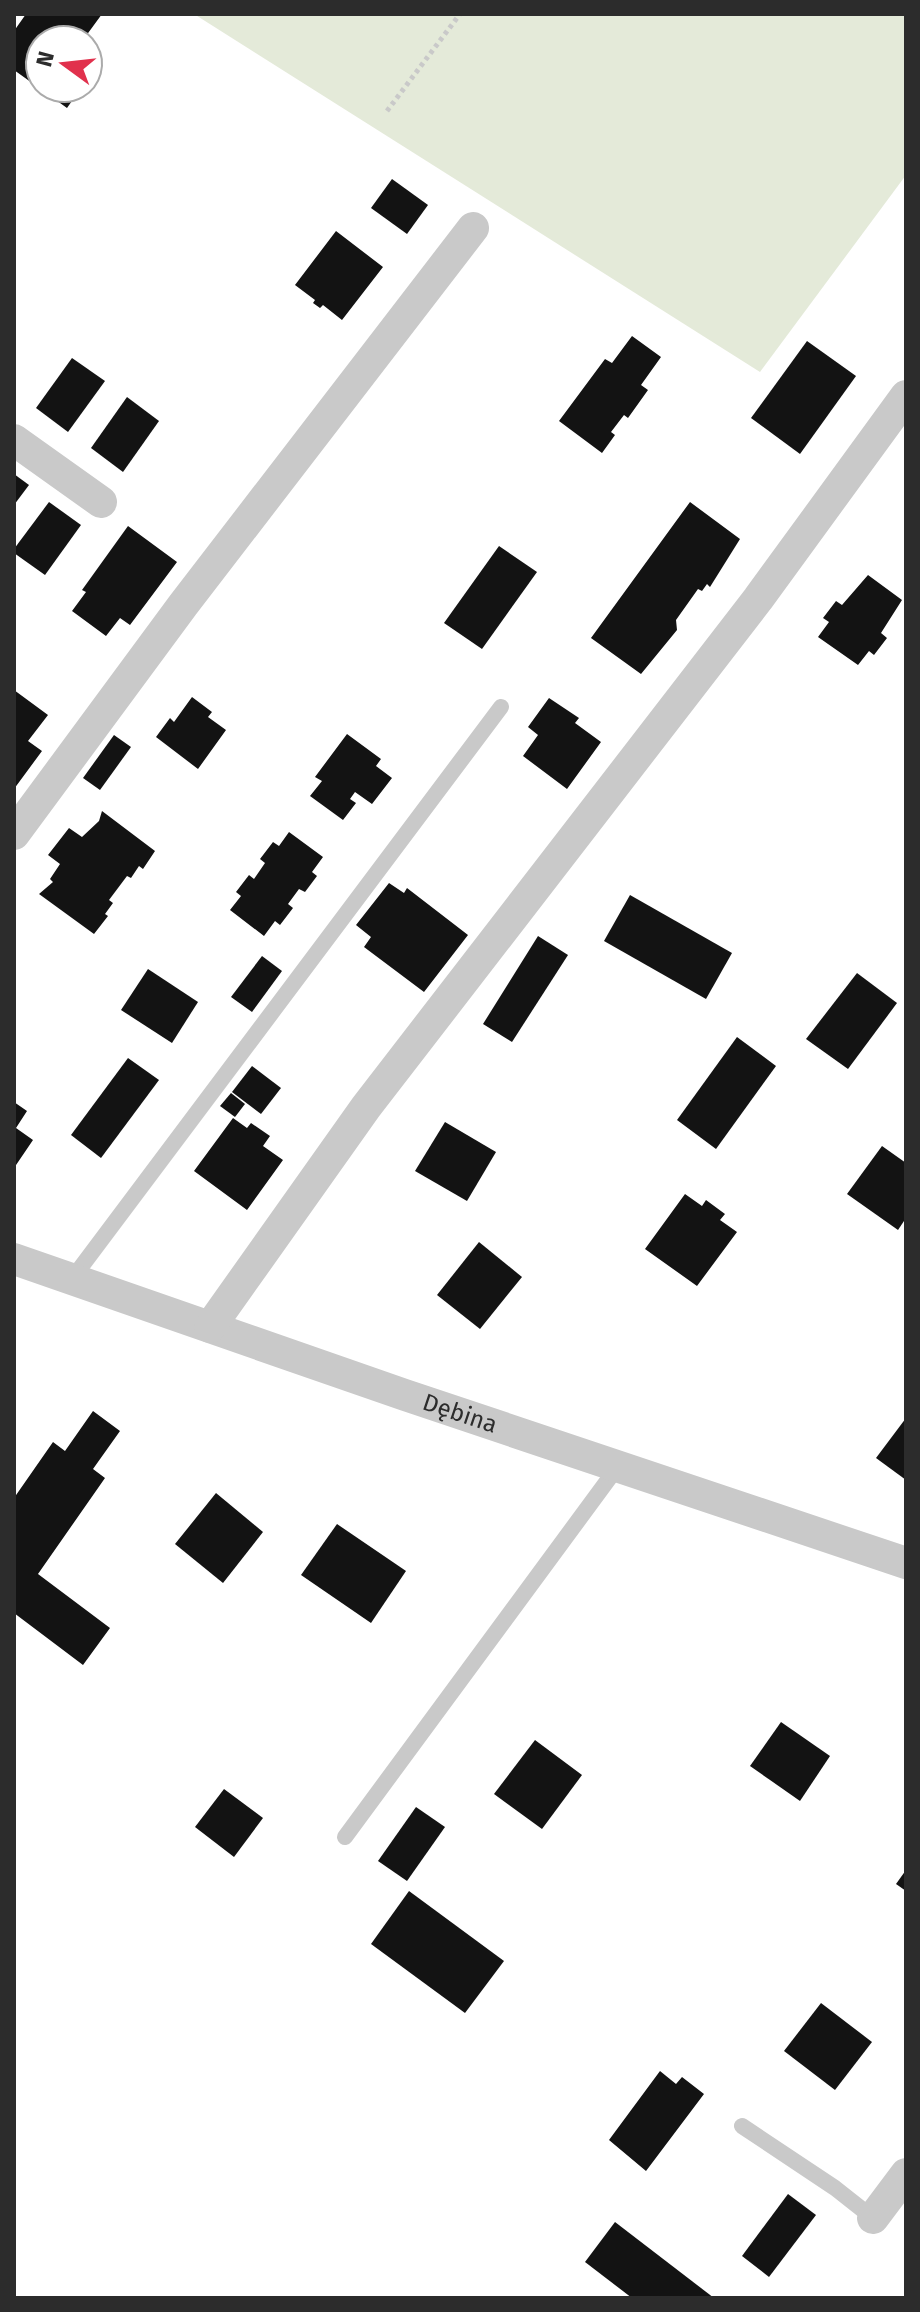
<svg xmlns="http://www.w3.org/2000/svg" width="920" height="2312" font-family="'Fira Sans',sans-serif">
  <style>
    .green { fill: #e4ead9 }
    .building { fill: #131313 }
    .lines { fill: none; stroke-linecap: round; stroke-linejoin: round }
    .path { stroke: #c9c9c9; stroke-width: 5; stroke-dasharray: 4 4; stroke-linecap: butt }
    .lane { stroke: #c9c9c9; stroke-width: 16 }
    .street { stroke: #c9c9c9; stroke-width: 32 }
    .labels { text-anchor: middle; stroke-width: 8; stroke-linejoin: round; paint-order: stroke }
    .street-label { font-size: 24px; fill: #2c2c2c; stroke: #fff }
  </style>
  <rect width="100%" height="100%" fill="#fff"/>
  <polygon class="green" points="194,14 906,14 906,175 760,372"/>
  <g class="building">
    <polygon points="26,14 102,14 83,40 40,40 40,88 81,88 67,108 14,70 14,31"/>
    <polygon points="392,179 428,205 407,234 371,208"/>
    <polygon points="336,231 383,267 342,320 323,305 320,308 313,303 315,300 295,285"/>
    <polygon points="632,336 661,357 641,385 648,390 628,418 624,415 611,432 615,435 602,453 559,421 605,359 612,363"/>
    <polygon points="807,341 856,376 800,454 751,418"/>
    <polygon points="72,358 105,381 68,432 36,408"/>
    <polygon points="127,397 159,421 123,472 91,448"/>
    <polygon points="14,474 29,485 14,505"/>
    <polygon points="49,502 81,525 45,575 14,553 14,549"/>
    <polygon points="690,502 740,539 710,587 707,584 702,591 698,589 676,620 677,630 641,674 591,638"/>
    <polygon points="128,526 177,562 130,625 120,618 106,636 72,611 86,592 82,590"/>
    <polygon points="499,546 537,572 482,649 444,623"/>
    <polygon points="868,575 902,600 881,633 887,638 874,655 869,651 858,665 818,637 829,622 823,618 836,601 842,605"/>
    <polygon points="14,690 48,715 28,741 42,751 14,789"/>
    <polygon points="192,697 212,712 208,717 226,730 198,769 156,737 170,718 174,722"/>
    <polygon points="549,698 579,718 575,723 601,742 567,789 523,756 538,735 528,727"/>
    <polygon points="347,734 381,759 376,766 392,778 372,804 355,792 350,799 356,803 343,820 310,796 322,781 315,777"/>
    <polygon points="114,735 131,747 100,790 83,778"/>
    <polygon points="102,811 155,851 143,869 139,866 131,878 127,876 109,900 113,903 105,914 108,916 94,934 39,894 53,882 50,879 60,864 48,855 69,828 82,837 99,821"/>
    <polygon points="289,832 323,857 312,872 317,876 305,892 299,889 288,904 293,908 280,925 275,921 264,936 230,910 241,896 236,892 249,875 254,879 265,863 260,859 273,842 279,846"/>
    <polygon points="389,883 404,893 407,888 468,935 424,992 364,947 371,937 356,925"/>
    <polygon points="630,895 732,953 706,999 604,941"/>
    <polygon points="538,936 568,955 512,1042 483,1024"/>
    <polygon points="262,956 282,971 252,1012 231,997"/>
    <polygon points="148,969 198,1002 172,1043 121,1010"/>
    <polygon points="857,973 897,1003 848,1069 806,1039"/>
    <polygon points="737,1037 776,1066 716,1149 677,1120"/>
    <polygon points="128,1058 159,1080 101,1158 71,1135"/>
    <polygon points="252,1066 281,1088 261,1114 232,1092"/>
    <polygon points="231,1093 245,1104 235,1117 220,1106"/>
    <polygon points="14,1102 27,1111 16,1128 33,1140 14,1168"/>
    <polygon points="233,1118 247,1128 251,1123 270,1136 263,1146 283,1160 247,1210 194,1171"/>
    <polygon points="445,1122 496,1152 467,1201 415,1171"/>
    <polygon points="882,1146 906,1163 906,1218 898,1230 847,1194"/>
    <polygon points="685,1194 702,1206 706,1200 725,1214 720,1220 737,1232 697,1286 645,1249"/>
    <polygon points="479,1242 522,1277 480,1329 437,1295"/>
    <polygon points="93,1411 120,1431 93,1469 105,1478 38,1574 110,1628 83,1665 14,1613 14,1498 53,1442 65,1451"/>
    <polygon points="906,1418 906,1480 876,1458"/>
    <polygon points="216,1493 263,1532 223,1583 175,1544"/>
    <polygon points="337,1524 406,1571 371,1623 301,1575"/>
    <polygon points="781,1722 830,1756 800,1801 750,1766"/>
    <polygon points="535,1740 582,1775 542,1829 494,1794"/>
    <polygon points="224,1789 263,1818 234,1857 195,1827"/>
    <polygon points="416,1807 445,1827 407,1881 378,1861"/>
    <polygon points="906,1870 906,1891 896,1884"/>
    <polygon points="409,1891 504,1961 465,2013 371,1944"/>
    <polygon points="821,2003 872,2042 835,2090 784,2051"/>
    <polygon points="660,2071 676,2084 682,2077 704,2094 646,2171 609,2140"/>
    <polygon points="788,2194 816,2215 769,2277 742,2256"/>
    <polygon points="615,2222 714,2298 632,2298 585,2262"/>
  </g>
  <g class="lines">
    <polyline class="path" points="387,111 460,14"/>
    <g class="lane">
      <polyline points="72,1279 501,707"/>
      <polyline points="345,1837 619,1465"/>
      <polyline points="742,2126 835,2188 873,2218"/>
    </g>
    <g class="street">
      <polyline points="14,440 101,502"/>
      <polyline points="14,834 183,605 473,228"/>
      <path id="s1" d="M14,1259L405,1395L906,1563"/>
      <polyline points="210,1327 366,1107 758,599 906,396"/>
      <polyline points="873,2218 906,2174"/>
    </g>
  </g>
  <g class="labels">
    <g class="street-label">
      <text dy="8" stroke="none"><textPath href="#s1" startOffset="472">Dębina</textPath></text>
    </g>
  </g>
  <rect width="920" height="2312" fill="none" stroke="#2c2c2c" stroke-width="32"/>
  <g transform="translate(64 64) rotate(285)"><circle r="38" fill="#ffffff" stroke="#ababab" stroke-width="2"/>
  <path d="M0-6L14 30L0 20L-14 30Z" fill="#e1314d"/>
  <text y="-12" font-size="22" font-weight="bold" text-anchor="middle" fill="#2c2c2c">N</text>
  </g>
</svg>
